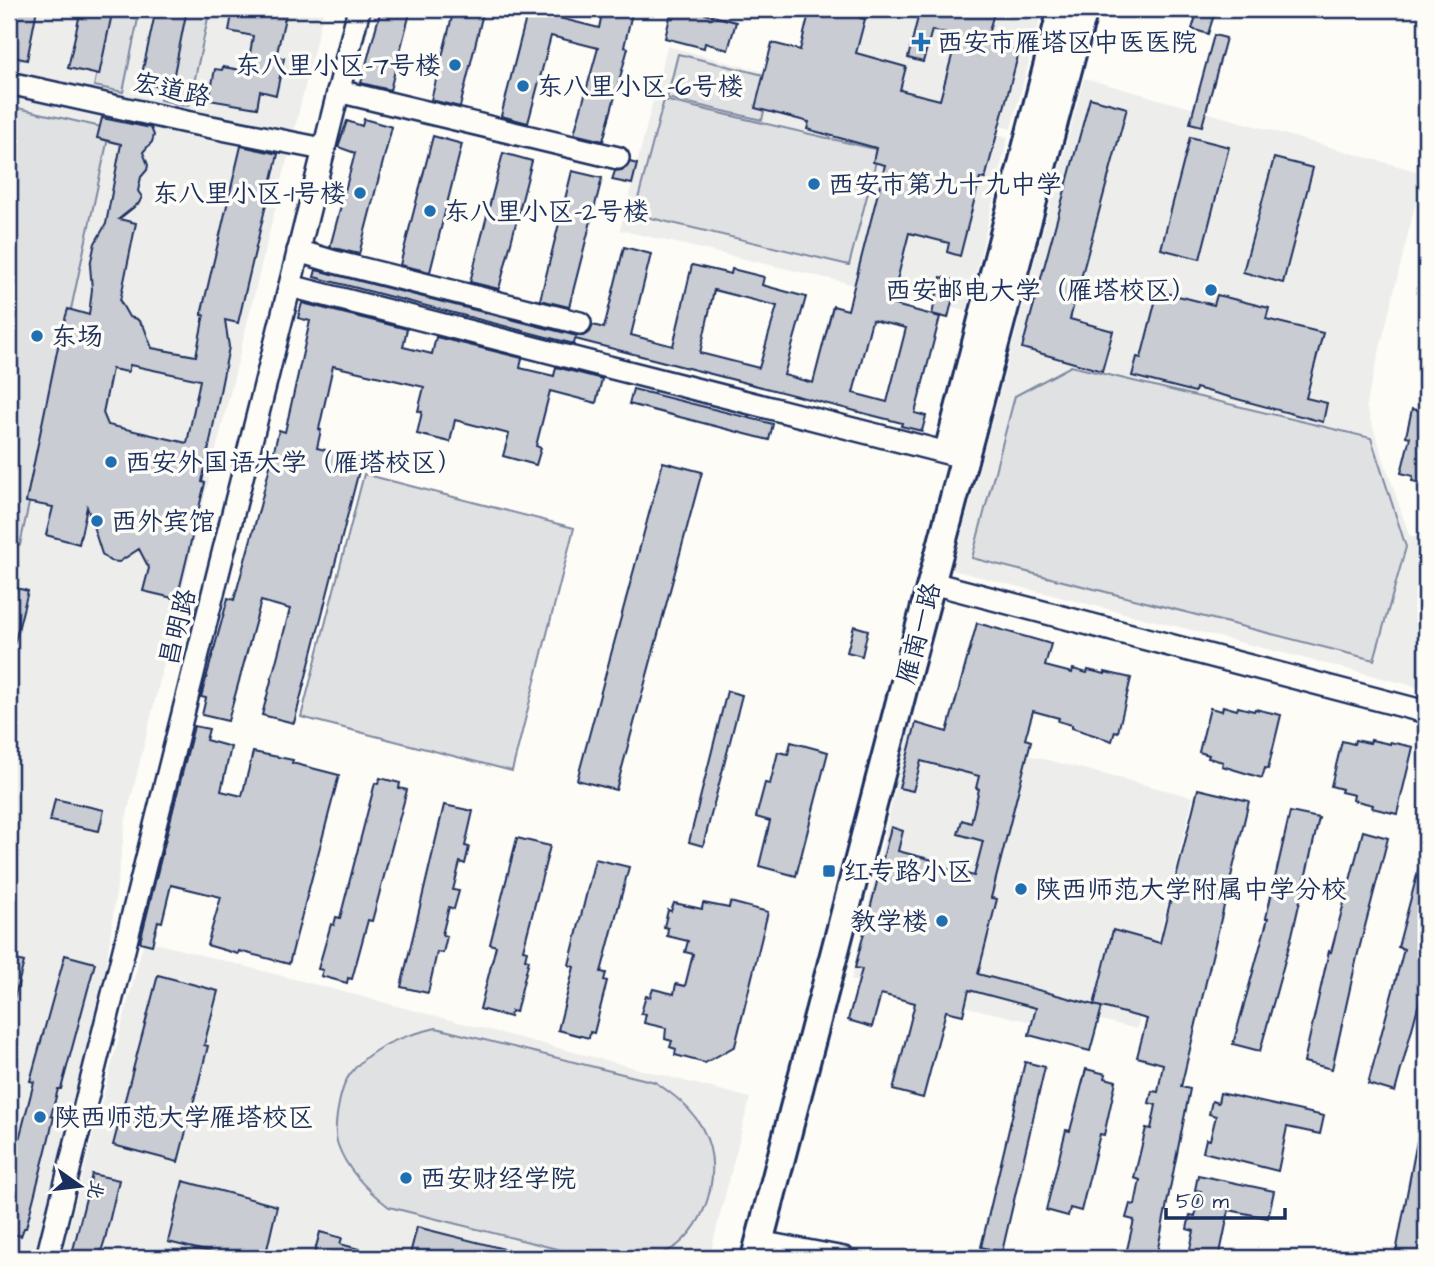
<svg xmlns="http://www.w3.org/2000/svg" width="1435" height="1267" font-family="'Architects Daughter','LXGW WenKai TC',sans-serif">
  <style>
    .built { fill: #edeeec }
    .green { fill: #e0e1e3; stroke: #7e88a0; stroke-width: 2 }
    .building { fill: #c9ccd3; stroke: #1b2f5e; stroke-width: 2; fill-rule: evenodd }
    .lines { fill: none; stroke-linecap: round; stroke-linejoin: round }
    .minor-casing { stroke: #1b2f5e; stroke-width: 26 }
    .major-casing { stroke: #1b2f5e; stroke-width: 32 }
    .minor { stroke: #fdfcf7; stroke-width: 21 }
    .major { stroke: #fdfcf7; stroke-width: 26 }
    .poi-dot { fill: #1f6fb2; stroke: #fdfcf7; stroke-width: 2.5 }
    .labels { text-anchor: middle; stroke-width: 7; stroke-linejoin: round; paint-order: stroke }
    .poi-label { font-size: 26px; fill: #1b2f5e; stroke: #fdfcf7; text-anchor: start }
    .street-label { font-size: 26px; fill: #1b2f5e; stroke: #fdfcf7 }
  </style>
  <rect width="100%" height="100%" fill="#fdfcf7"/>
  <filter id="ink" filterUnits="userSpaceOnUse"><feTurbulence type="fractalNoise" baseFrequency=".0143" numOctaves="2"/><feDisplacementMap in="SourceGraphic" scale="14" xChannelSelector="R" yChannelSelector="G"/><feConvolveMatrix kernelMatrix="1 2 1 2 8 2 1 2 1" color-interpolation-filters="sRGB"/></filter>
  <g filter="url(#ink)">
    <g class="built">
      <polygon points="9,9 324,9 126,819 105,975 36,1258 9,1258"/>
      <polygon points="816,9 1043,9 1011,129 799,75"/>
      <polygon points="667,46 1008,137 967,311 620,230"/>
      <polygon points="1084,78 1423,173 1366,406 1409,535 1426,540 1426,689 952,570"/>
      <polygon points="910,725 1193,797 1137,1029 1088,1017 1083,1034 851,980"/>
      <polygon points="144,940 750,1098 709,1258 61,1258"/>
    </g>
    <g class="green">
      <polygon points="110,9 140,9 123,92 94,86"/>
      <polygon points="179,9 210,9 189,106 160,100"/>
      <polygon points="678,54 772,77 762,120 667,98"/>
      <polygon points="664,100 879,150 849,265 634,214"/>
      <polygon points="9,106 110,129 20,545 9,543"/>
      <polygon points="1071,366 1371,438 1406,547 1374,660 972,558 1015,396"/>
      <polygon points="364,474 574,528 512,771 301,717"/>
      <path d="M436,1028L655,1082C673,1094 690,1107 701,1126C723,1164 711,1216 679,1244C671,1251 655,1256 645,1258H593L389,1207C368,1191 347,1171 338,1145C332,1129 340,1086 351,1073C357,1065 367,1056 375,1051C393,1039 416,1033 436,1028Z"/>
    </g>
    <g class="building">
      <polygon points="9,9 37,9 27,60 9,56"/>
      <polygon points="81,9 113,9 99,75 68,68"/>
      <polygon points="156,9 187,9 171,89 140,83"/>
      <polygon points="233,9 287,9 276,57 284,58 276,95 260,91 257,108 209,100 215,69 222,70 223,67 247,71 253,36 229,31"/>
      <polygon points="381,9 411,9 390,90 361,83"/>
      <polygon points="454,9 484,9 460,107 431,100"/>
      <polygon points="603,9 633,9 624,47 628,48 603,141 574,134 598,48 551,36 528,123 501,116 528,10 599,28"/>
      <polygon points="672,9 706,9 705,14 736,22 728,50 705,43 704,48 665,38"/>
      <path d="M810,9H863L860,18L865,19L856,53L906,67L900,90L940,100L957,37L932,30L923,62L908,58L920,9H995L986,42L1019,52L985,179L980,178L960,256L947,252L949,243L909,233L891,304L940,317L915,413L926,416L922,431L901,426L902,423L575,339L574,344L314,277L316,270L577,336H583L590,332L593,325L604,328L624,247L651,254L631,335L673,346L692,265L731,274L732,269L764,277L762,285L806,297L784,375L813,383L833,306L848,310L885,165L873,162L876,148L807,129L809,122L755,108L772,43L800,50ZM714,290L777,306L759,368L700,353ZM872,320L906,328L887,402L853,393Z"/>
      <polygon points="1198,10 1214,15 1208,34 1192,29"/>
      <polygon points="1214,35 1226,38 1202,126 1190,123"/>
      <polygon points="1090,98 1127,108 1070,319 1113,331 1102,371 1022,348"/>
      <path d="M102,118L151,128L154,135L152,142L143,152L148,165L147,170L141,177L138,191L142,197L139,203L119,219L136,223L120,301L129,317L137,319L144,327L152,348L196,356L204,315H201L241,146L278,154L238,323L225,320L229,347L202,482L205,483L177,599L143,591L149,568L139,549L119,562L110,561L106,558L102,554L87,507L79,544L46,535L53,507L26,502L61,332L68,309L89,315L92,289L90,265L95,243L106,224L121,144L97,138ZM130,365L200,380L187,443L108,425L103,413L112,369L128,372Z"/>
      <polygon points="364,119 392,127 359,254 330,247 355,153 338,147 347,121 362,126"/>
      <polygon points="433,136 462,144 430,272 400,265"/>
      <polygon points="1190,137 1229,147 1200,259 1161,249"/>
      <polygon points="503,153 532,161 499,289 470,282"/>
      <polygon points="1274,158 1313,168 1283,283 1243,272"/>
      <polygon points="630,162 637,164 632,184 612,180 615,171 622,170 627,167"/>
      <polygon points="572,171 602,178 569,307 540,300"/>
      <polygon points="941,277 957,281 948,318 932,314"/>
      <polygon points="1158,291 1214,305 1217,295 1269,308 1266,319 1323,333 1306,398 1327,403 1323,422 1196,388 1195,392 1132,376 1137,357 1141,358"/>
      <polygon points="302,303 407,329 403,347 432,354 436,337 522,358 520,368 554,376 556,367 602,379 596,403 550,391 536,446 541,448 536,465 503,456 509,434 455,420 450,442 417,434 422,412 418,411 424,387 333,366 319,429 321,430 317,448 362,459 294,723 262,715 290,609 261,601 228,721 202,715 206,698 201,697 228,598 234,600 260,506 279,430 285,432 310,321 298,318"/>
      <polygon points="633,389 773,424 769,440 629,404"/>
      <polygon points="1412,409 1426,412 1426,484 1412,481 1413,476 1401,473 1410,437 1406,436"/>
      <polygon points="663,462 702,472 616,790 577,780"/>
      <polygon points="9,586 28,591 13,649 9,648"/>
      <polygon points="977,623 1051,644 1045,666 1072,673 1073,669 1087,673 1088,670 1105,674 1105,672 1131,678 1118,732 1115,731 1112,741 1072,728 1072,725 1058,721 1059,718 1033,711 1025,739 1031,741 991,898 997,899 978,974 1102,1007 1090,1051 1029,1035 1036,1008 969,990 963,1015 946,1011 923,1098 893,1090 915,1003 881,994 872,1027 848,1020 862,969 855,968 891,827 903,831 898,851 937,861 936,866 974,876 983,841 958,834 962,820 971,823 979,789 976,788 979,776 921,761 913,791 899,788 916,723 947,732"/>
      <polygon points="854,626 868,630 862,656 847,652"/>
      <polygon points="727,691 742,695 703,846 689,842"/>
      <polygon points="1223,706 1237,710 1238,707 1254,711 1255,709 1281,715 1268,769 1265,768 1262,778 1222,766 1223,762 1208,758 1209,755 1199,752 1210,708 1222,711"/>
      <polygon points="194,726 209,729 206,740 231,747 221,791 242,796 253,752 293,760 292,763 339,775 289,964 239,951 238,954 207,945 221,897 171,885 162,922 158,921 152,945 140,942"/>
      <polygon points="1355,740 1370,743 1371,740 1390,744 1390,742 1413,747 1397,814 1372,808 1373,805 1353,800 1354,795 1341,792 1342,789 1331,786 1342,741 1354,744"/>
      <polygon points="791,742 828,752 796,876 759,866 770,821 756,817 765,783 770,784 778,752 788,754"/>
      <polygon points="380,778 400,783 399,788 407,790 372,921 368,920 352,979 348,978 347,983 321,976 323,970 318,969 331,924 334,925 336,917 340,918 375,783 378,784"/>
      <polygon points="1198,789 1249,801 1181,1087 1190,1089 1156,1258 1125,1258 1134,1220 1126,1218 1130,1204 1135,1205 1140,1180 1134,1178 1146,1128 1151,1129 1156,1105 1149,1103 1152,1091 1158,1092 1163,1064 1137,1057 1147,1019 1094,1005 1113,930 1160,943"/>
      <polygon points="55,799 104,810 99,831 50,821"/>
      <polygon points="444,805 473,811 465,846 469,847 465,864 460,862 453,890 459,891 454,909 449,907 442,935 447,936 443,953 437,952 428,993 401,987"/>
      <polygon points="1290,812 1319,818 1292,935 1260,1051 1233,1044 1268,918 1266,918"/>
      <polygon points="1363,831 1388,838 1357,957 1332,1069 1304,1062 1329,951 1331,952"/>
      <polygon points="517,838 550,846 523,950 527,951 525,959 529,960 516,1012 511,1011 510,1017 480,1009 496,946 490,944"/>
      <polygon points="1422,856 1426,856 1426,955 1421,975 1426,977 1395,1092 1368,1084 1404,949 1398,947"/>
      <polygon points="595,859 629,867 601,972 606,973 604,980 607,981 594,1033 590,1032 589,1038 558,1030 574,967 569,965"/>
      <polygon points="730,902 768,912 735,1046 705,1063 675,1055 676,1049 670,1047 672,1041 665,1039 666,1028 644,1023 646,1014 641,1013 646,996 650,997 653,989 674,994 676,984 685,986 693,954 685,952 688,941 667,936 668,928 664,927 668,910 671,911 674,903 702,909 703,903 729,908"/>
      <polygon points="65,955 95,963 61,1089 58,1089 51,1116 54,1117 46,1150 26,1228 24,1228 21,1236 9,1233 9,1178 34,1082 30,1081"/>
      <polygon points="9,958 24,962 13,1003 9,1002"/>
      <polygon points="158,975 218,991 204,1045 208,1046 178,1162 113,1145"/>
      <polygon points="1025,1062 1045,1067 1002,1252 981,1247"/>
      <polygon points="1086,1069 1106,1074 1105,1078 1116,1081 1104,1135 1100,1134 1081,1211 1070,1208 1068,1216 1046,1210 1066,1130 1070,1131"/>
      <polygon points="1220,1093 1324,1116 1320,1134 1287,1127 1278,1171 1203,1152 1206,1139 1210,1140 1216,1116 1209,1114 1212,1101 1218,1103"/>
      <polygon points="1420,1125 1426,1126 1426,1238 1423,1258 1395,1258"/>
      <polygon points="92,1174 119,1180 105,1239 99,1258 71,1258"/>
      <polygon points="1198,1175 1274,1191 1268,1218 1229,1210 1219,1258 1188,1258 1194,1231 1187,1229 1190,1215 1195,1216 1201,1191 1195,1190"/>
      <polygon points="183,1181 277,1206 265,1258 235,1258 168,1242"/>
      <polygon points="417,1227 524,1254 524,1258 409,1258"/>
      <polygon points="320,1232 342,1238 340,1244 378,1254 378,1258 313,1258"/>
    </g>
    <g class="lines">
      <defs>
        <g id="minor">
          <polyline points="9,83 186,122 323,149"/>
          <polyline points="338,91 618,158"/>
          <polyline points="298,251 335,262 580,323"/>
          <polyline points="290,286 963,457"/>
          <polyline points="932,583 1426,712"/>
          <polyline points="759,1242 844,1258"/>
          <polyline points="47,1258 359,9"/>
        </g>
        <g id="major">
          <polyline points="949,448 1062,9"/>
          <polyline points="755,1258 905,682 1084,9"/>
        </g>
      </defs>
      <use href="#minor" class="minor-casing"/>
      <use href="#major" class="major-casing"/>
      <use href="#minor" class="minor"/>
      <use href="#major" class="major"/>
    </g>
  </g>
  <g class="poi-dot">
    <path d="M917.5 31.5h7v7h7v7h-7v7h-7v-7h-7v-7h7z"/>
    <circle cx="455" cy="65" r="7"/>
    <circle cx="523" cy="86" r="7"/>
    <circle cx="814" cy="184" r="7"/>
    <circle cx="360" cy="193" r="7"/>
    <circle cx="430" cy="211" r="7"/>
    <circle cx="1211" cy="290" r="7"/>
    <circle cx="37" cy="336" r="7"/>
    <circle cx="111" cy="462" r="7"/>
    <circle cx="97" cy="521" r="7"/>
    <rect x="822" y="864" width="14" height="14" rx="3.5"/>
    <circle cx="1021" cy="889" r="7"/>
    <circle cx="942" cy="921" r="7"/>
    <circle cx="40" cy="1117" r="7"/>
    <circle cx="406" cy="1178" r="7"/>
  </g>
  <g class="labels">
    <g class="poi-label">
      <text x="937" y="51">西安市雁塔区中医医院</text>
      <text x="441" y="74" text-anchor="end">东八里小区-7号楼</text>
      <text x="537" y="95">东八里小区-6号楼</text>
      <text x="828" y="193">西安市第九十九中学</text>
      <text x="346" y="202" text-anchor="end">东八里小区-1号楼</text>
      <text x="444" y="220">东八里小区-2号楼</text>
      <text x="1197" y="299" text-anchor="end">西安邮电大学（雁塔校区）</text>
      <text x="51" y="345">东场</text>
      <text x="125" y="471">西安外国语大学（雁塔校区）</text>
      <text x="111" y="530">西外宾馆</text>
      <text x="843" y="880">红专路小区</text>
      <text x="1035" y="898">陕西师范大学附属中学分校</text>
      <text x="928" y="930" text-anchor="end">教学楼</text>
      <text x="54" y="1126">陕西师范大学雁塔校区</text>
      <text x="420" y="1187">西安财经学院</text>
    </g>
    <g class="street-label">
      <text transform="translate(172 89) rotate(12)" y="9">宏道路</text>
      <text transform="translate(177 627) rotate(-76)" y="9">昌明路</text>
      <text transform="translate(918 633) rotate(-75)" y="9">雁南一路</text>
    </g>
  </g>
  <rect width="1435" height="1267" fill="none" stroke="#fdfcf7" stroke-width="35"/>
  <rect x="18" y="18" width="1400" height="1232" fill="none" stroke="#1b2f5e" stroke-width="2.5" filter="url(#ink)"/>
  <g transform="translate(80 1186) rotate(104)" stroke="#fdfcf7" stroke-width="5" paint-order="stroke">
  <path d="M0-5L12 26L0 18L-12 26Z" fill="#1b2f5e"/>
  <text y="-10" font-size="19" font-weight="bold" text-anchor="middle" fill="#1b2f5e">北</text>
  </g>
  <path d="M1166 1208v10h119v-10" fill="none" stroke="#1b2f5e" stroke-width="3.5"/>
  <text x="1176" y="1208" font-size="21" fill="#1b2f5e" stroke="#fdfcf7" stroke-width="5" paint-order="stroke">50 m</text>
</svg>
